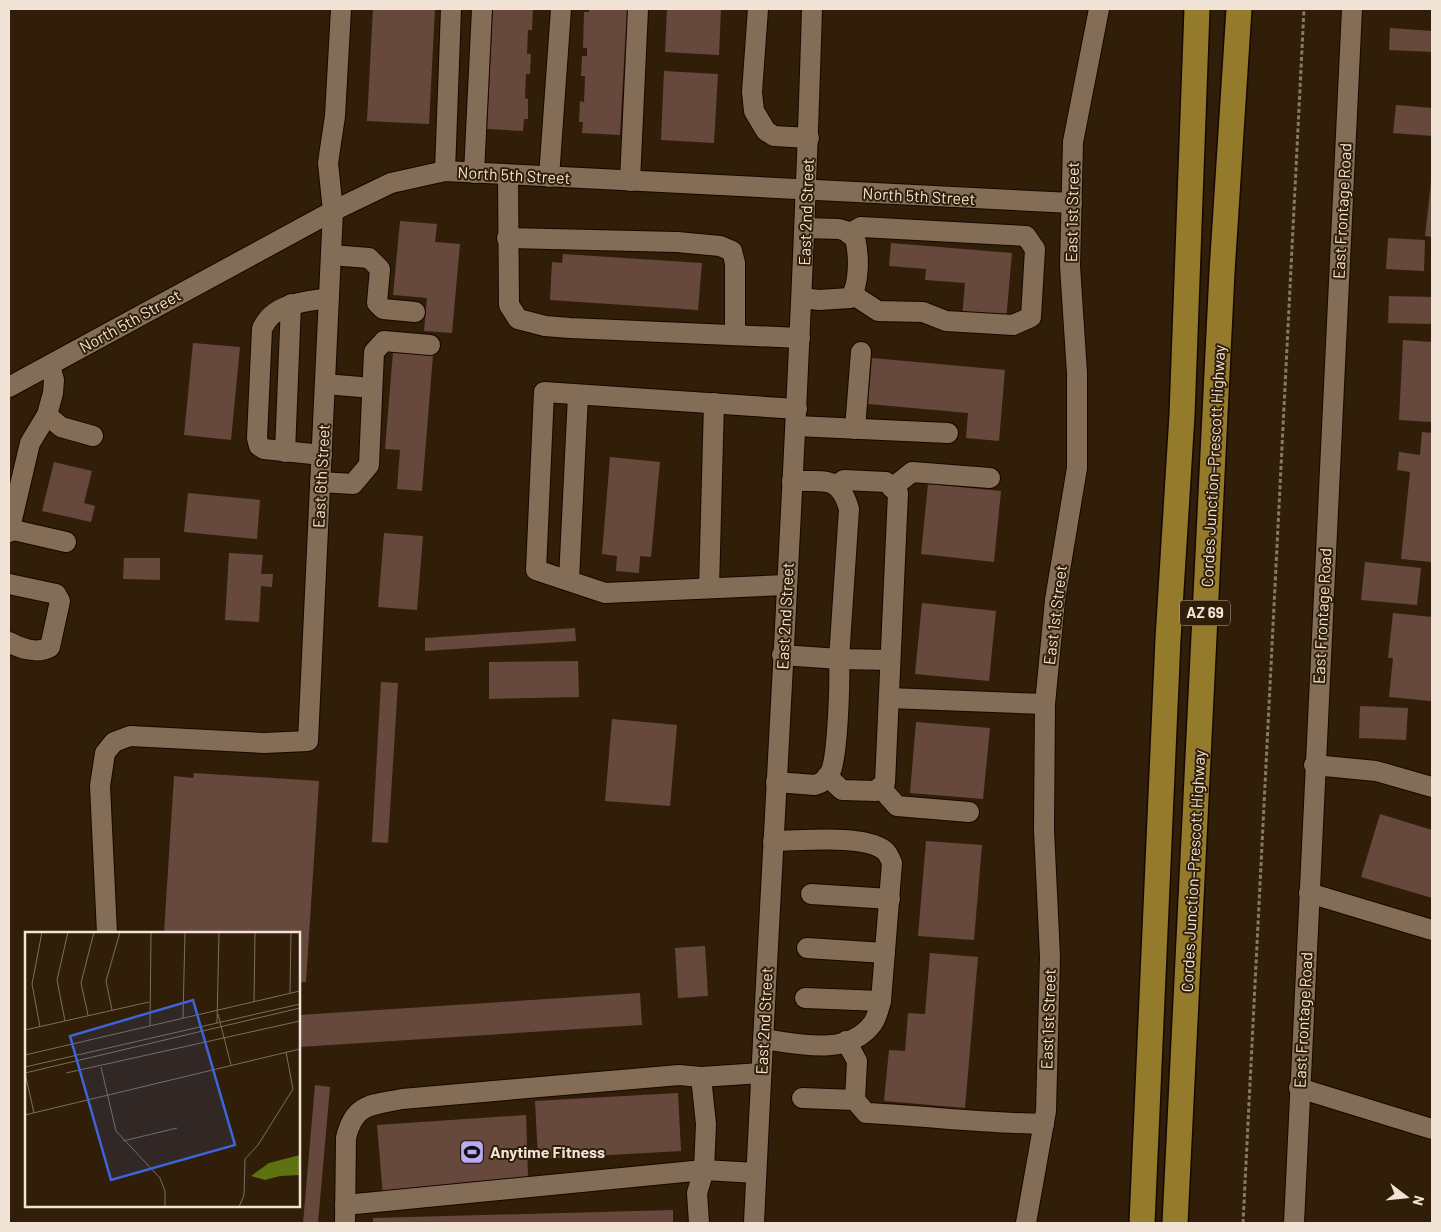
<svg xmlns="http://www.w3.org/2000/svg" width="1441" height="1232" font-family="Barlow,sans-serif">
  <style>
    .building { fill: #66483d }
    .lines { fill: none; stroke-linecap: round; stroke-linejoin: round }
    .minor-casing { stroke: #180700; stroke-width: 22 }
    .major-casing { stroke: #180700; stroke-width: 28 }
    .path { stroke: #887866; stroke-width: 3; stroke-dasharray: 4 2.5; stroke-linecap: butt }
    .minor { stroke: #836d56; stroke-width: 20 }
    .major { stroke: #947b2c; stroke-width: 25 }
    .labels { text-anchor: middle; stroke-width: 4; stroke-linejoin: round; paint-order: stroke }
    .shield { fill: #301e08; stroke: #b7a999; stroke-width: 1 }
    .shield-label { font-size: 15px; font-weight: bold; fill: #f1e4d7 }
    .street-label { font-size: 16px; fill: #f1e4d7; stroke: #301e08 }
    .poi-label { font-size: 16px; font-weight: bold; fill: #f1e4d7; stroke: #301e08; text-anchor: start }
    .inset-road { fill: none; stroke: #7d6d5b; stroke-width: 1 }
    .view { fill: #3d64d8; fill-opacity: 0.15; stroke: #3d64d8; stroke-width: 2.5 }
    .inset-edge { fill: none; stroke: #f1e4d7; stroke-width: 2.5 }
  </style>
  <rect width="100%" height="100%" fill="#301e08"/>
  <g class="building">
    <polygon points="373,9 435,9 429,124 367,121"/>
    <polygon points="493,9 533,9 532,30 528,30 527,54 531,54 530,74 526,74 525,98 528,99 528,119 524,119 523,131 487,129"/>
    <polygon points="589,9 627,9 620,135 582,133 583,122 579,122 580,101 584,102 585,76 581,76 582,56 587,56 587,48 583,48 584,12 589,12"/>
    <polygon points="667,9 721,9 719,55 665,52"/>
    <polygon points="1390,28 1432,31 1432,52 1389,50"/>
    <polygon points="664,71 718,74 714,143 661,140"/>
    <polygon points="1396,105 1432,108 1432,136 1393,133"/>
    <polygon points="1431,182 1432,182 1432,237 1425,236"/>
    <polygon points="400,221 437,224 435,242 460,244 452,333 424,331 427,298 393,295"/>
    <polygon points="1388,238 1425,240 1424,271 1386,269"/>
    <polygon points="891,243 1012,253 1006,321 962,318 965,283 925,280 926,269 889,266"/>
    <polygon points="563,254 702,263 698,310 550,300 552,262 562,263"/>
    <polygon points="1389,296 1432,297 1432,324 1388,323"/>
    <polygon points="1403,340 1432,342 1432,422 1399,420"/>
    <polygon points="193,343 240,347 231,440 184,435"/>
    <polygon points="393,352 433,355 422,491 397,489 400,450 385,449"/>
    <polygon points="872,358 1005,370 999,441 966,438 968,413 868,404"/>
    <polygon points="1422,432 1432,433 1432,562 1401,559 1410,472 1397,470 1399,452 1420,455"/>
    <polygon points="610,457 660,462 651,557 640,556 639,573 616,571 617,556 602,554"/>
    <polygon points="54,462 92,471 84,503 95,506 91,522 42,511"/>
    <polygon points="928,484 1001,491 994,562 921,554"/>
    <polygon points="188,493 260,500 257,539 184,532"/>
    <polygon points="384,533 423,536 417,610 378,607"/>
    <polygon points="229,553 263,555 261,574 273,574 272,587 261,586 259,622 225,620"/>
    <polygon points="124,558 160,558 160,580 123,579"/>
    <polygon points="1365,562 1421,568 1417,605 1361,600"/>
    <polygon points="922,603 996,611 989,681 915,674"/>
    <polygon points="1393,613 1432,617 1431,701 1389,697 1393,658 1388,658"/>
    <polygon points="575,628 576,641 425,651 425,638"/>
    <polygon points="578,661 579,697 489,699 489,662"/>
    <polygon points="381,682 398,683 388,843 372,842"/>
    <polygon points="1360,706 1408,708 1406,740 1359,738"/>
    <polygon points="612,719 677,725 670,806 605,801"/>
    <polygon points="916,722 990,728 983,799 910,793"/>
    <polygon points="194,773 319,781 306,982 299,982 299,933 164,933 174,776 193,778"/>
    <polygon points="1380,814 1432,830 1432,898 1361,877"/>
    <polygon points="926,841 982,845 974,940 918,936"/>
    <polygon points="705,946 708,996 678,998 675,948"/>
    <polygon points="930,953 978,957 965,1108 884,1101 889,1050 905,1051 908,1013 925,1014"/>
    <polygon points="640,993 642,1025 299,1047 299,1015"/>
    <polygon points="315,1085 330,1087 318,1223 303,1223"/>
    <polygon points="678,1093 681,1151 538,1159 535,1101"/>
    <polygon points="526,1115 528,1177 383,1196 377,1125"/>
    <polygon points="673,1210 673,1223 373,1223 373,1218"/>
  </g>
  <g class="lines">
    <defs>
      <g id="minor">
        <polyline points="758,9 752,92 754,111 766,131 774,136 809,138"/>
        <polyline points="445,171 451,9"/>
        <polyline points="474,173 482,9"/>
        <polyline points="508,175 509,305 518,319 545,326 570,328 800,338"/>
        <polyline points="549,177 561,9"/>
        <polyline points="630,181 638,9"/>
        <polyline points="849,234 861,227 1026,236 1035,249 1031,317 1013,325 946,321 923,312 878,311 852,294"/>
        <polyline points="507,238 677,242 720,246 732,251 735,263 735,334"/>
        <polyline points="331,255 369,258 380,269 377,303 383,309 415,312"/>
        <path d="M802,298L819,300L850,298C860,284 859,254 855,238L846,231L839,229L805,228"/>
        <polyline points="325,384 372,388"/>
        <polyline points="9,387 333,211 391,183 445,171 1072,203"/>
        <polyline points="47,415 61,427 93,436"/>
        <polyline points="796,426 948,433"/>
        <polyline points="855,429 861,352"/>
        <polyline points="285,452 291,304"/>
        <path d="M322,455L264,449L259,446L257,438L262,329C273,303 304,302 329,298"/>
        <polyline points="320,482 353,484 369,465 374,352 384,341 430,345"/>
        <polyline points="892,488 912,472 990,478"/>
        <polyline points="9,529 66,542"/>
        <polyline points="9,532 30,443 47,415 53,393 54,380 50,365"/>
        <polyline points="569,580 578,395"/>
        <path d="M9,584L56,594L60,601L50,647C38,654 21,649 9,642"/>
        <polyline points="786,585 605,593 536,570 544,392 797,409"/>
        <polyline points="709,588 714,403"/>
        <path d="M782,655L839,659L849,509C839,474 824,482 792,481"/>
        <polyline points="889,698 1045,704"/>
        <polyline points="1314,765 1376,771 1432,787"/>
        <polyline points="827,776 842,790 876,791 885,783 898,493 886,482 844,480 837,485"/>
        <path d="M776,782L815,785C822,783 827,779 830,773C838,758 840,679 839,659L890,660"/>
        <polyline points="880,787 897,806 969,812"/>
        <polyline points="1309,893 1432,930"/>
        <polyline points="811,894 890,899"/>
        <polyline points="107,933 100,786 105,753 114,742 130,736 264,743 308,741 333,211 328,163 335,116 341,9"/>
        <polyline points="807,948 885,953"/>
        <polyline points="805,998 881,1001"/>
        <path d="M763,1039C798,1044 849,1057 873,1023C877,1017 879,1008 881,1001L892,863C890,858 888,853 884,850C862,834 801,841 773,841"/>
        <path d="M846,1041L857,1061L855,1100L866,1113C926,1116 984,1123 1044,1124"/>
        <polyline points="1299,1088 1432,1129"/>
        <polyline points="802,1098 855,1100"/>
        <polyline points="345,1205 704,1170 756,1173"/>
        <path d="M345,1223L346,1138C354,1103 372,1105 402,1099L679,1075L701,1077L761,1073"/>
        <polyline points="699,1223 697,1193 704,1170 706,1124 701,1077"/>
        <path d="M754,1223C773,818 800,414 812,9"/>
        <polyline points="1026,1223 1046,1111 1050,957 1044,830 1045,704 1055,600 1077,468 1077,373 1070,266 1073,142 1099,9"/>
        <polyline points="1294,1223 1352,9"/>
      </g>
      <g id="major">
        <polyline points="1142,1223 1168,639 1182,415 1197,9"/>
        <polyline points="1175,1223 1222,272 1239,9"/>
      </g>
    </defs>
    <use href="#minor" class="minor-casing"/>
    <use href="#major" class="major-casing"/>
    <polyline class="path" points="1243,1223 1304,9"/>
    <use href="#minor" class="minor"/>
    <use href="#major" class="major"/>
  </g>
  <defs>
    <symbol id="stadium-square" viewBox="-11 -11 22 22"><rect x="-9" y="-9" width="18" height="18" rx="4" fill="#baaaf6" stroke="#301e08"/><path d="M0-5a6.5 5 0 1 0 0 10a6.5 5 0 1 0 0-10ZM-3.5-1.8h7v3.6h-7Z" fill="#111"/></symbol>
  </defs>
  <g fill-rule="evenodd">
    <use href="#stadium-square" x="458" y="1138" width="28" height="28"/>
  </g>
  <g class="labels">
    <rect class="shield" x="1180" y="600.5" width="50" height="25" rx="4"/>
    <g class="shield-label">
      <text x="1205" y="618">AZ 69</text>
    </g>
    <g class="street-label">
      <text transform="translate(514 175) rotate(3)" y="6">North 5th Street</text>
      <text transform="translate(919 196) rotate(3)" y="6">North 5th Street</text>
      <text transform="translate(1342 211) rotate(-87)" y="6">East Frontage Road</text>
      <text transform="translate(806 212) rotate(-88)" y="6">East 2nd Street</text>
      <text transform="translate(1072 212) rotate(-89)" y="6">East 1st Street</text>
      <text transform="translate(130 321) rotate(-29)" y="6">North 5th Street</text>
      <text transform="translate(1213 466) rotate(-87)" y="6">Cordes Junction–Prescott Highway</text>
      <text transform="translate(321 476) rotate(-87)" y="6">East 6th Street</text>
      <text transform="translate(1055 615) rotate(-83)" y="6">East 1st Street</text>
      <text transform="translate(785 616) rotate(-87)" y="6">East 2nd Street</text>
      <text transform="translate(1322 616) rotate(-87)" y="6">East Frontage Road</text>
      <text transform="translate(1193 871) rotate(-87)" y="6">Cordes Junction–Prescott Highway</text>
      <text transform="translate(1048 1019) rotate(-88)" y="6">East 1st Street</text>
      <text transform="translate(1303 1020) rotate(-87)" y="6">East Frontage Road</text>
      <text transform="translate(764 1021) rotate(-87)" y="6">East 2nd Street</text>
    </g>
    <g class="poi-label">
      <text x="490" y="1158">Anytime Fitness</text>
    </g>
  </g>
  <g transform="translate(25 932)">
    <rect width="275" height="275" fill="#301e08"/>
    <path d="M275,223V243L255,244L240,248L226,244L244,231Z" fill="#5e7211"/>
    <path class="inset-road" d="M265,61L266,0M229,70L230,0M87,78L81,49L95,0M193,82L206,133M63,83L56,51L69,0M158,86L160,0M40,89L32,48L43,0M192,91L194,0M125,94L126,0M15,95L7,52L17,0M0,98L124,70M0,123L275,59M0,135L275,72M76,135L91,199L135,246L140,259V275M0,141L9,181M0,141L275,76M41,141L275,89M0,183L275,117M98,209L152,196M214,275L219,263L220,227L233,213L268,157L261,120"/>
    <path class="view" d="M168,68L210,213L86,248L45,104Z"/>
    <rect width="275" height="275" class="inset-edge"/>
  </g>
  <rect width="1441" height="1232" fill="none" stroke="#f1e4d7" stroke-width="20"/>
  <g transform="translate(1406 1197) rotate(106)" stroke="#301e08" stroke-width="4" paint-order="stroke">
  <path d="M0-4L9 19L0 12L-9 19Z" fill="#f1e4d7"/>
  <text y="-8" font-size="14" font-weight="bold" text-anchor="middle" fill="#f1e4d7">N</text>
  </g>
</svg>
